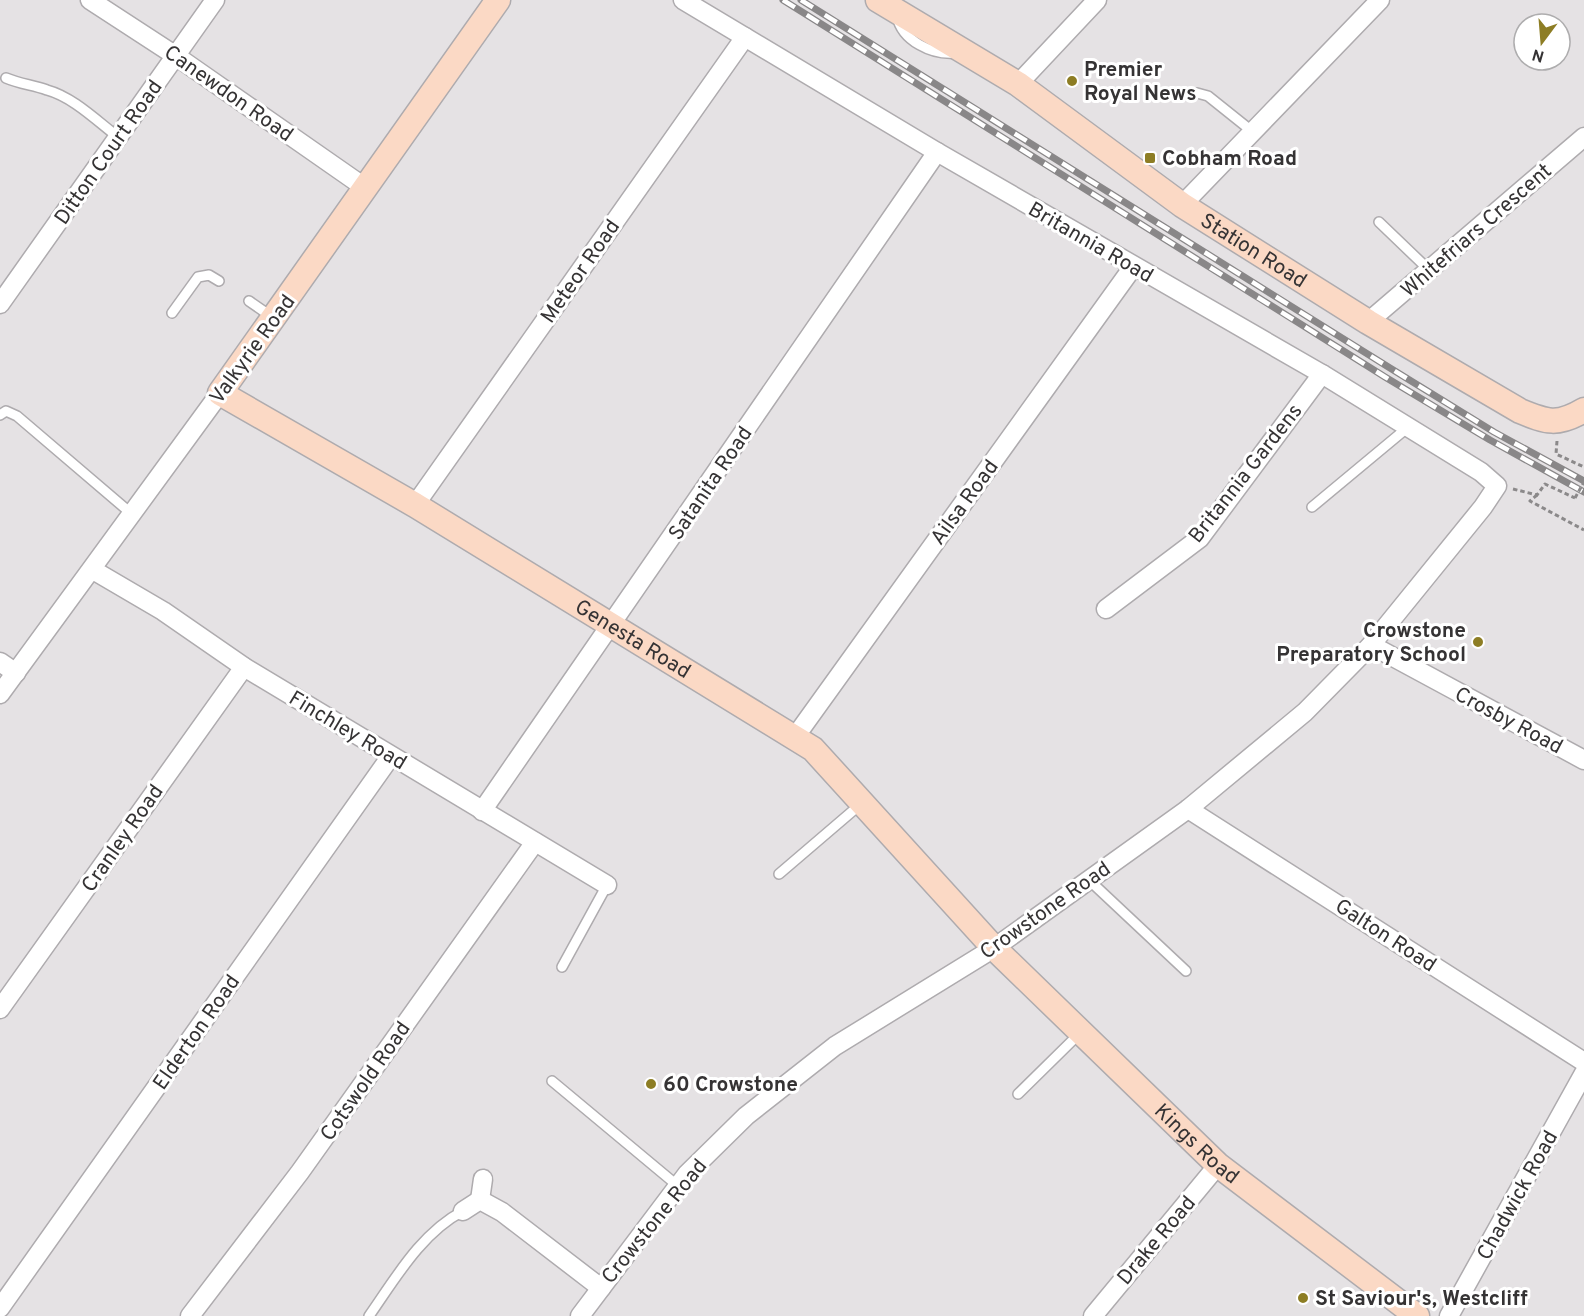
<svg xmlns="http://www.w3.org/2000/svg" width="1584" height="1316" font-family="Overpass,sans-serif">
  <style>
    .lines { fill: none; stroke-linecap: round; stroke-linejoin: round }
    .lane-casing { stroke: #aeabae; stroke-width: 12 }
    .street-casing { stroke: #aeabae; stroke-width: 21 }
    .secondary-casing { stroke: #aeabae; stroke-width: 27 }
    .path { stroke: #8b898a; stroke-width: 3; stroke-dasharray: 4.5 3; stroke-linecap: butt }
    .lane { stroke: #fff; stroke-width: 9 }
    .street { stroke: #fff; stroke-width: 18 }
    .secondary { stroke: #fbd9c5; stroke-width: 24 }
    .rail-casing { stroke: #898788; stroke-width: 7 }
    .rail { stroke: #fff; stroke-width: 4.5; stroke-dasharray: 14; stroke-linecap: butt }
    .path-bridge { stroke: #8b898a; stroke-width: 3; stroke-dasharray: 4.5 3; stroke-linecap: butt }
    .poi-dot { fill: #8d7d24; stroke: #fff; stroke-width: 2 }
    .labels { text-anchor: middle; stroke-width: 6; stroke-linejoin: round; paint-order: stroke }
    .poi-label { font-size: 21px; font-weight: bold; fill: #353334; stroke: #fff; text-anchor: start }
    .street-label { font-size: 21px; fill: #353334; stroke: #fff }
  </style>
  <rect width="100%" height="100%" fill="#e5e2e4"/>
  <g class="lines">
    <defs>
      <g id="lane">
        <path d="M897,16C902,41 932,55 955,53"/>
        <path d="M6,78C20,84 33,85 47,90C73,97 97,121 118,137"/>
        <polyline points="1197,93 1208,96 1253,132"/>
        <polyline points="1379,222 1429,270"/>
        <polyline points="249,301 272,317"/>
        <polyline points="172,313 198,277 209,275 219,281"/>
        <polyline points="0,415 6,411 17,416 133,515"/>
        <polyline points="1312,507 1407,428"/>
        <polyline points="779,874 862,803"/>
        <polyline points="1089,880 1186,971"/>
        <polyline points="562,967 607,885"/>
        <polyline points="552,1081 678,1186"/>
        <polyline points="1018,1094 1080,1033"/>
        <path d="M369,1316C395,1279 421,1233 463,1211"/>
      </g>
      <g id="street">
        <polyline points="90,0 176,56 367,189"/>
        <polyline points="1018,84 1097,0"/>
        <polyline points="1182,205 1380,0"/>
        <polyline points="0,304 215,0"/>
        <polyline points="1368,322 1584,137"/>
        <polyline points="415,505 745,37"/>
        <polyline points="93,570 163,611 244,667 607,885"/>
        <polyline points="1106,609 1200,538 1322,374"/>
        <polyline points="1371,645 1584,760"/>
        <polyline points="0,662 16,673"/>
        <polyline points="0,694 220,393"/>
        <polyline points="795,737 1133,267"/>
        <polyline points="1188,809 1584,1062"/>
        <polyline points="482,811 937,152"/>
        <polyline points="0,1009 244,667"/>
        <polyline points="480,1200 483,1179"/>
        <polyline points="463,1211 480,1200 502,1212 601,1288"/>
        <polyline points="0,1308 391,756"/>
        <polyline points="190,1316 300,1172 535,842"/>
        <polyline points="580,1316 687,1174 746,1116 835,1046 994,948 1188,809 1305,712 1371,645 1483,507 1497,486 1481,472 1322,374 937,152 683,0"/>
        <polyline points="1093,1316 1218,1165"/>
        <polyline points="1449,1316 1584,1073"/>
      </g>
      <g id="secondary">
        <path id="s1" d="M498,0L220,393L415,505L813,749L994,948L1218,1165L1417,1316"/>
        <path id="s2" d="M878,0L1018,84L1182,205L1368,322L1520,411C1547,422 1557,426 1584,410"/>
      </g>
    </defs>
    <use href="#lane" class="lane-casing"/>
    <use href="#street" class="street-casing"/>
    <use href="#secondary" class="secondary-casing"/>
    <g class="path">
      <polyline points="1557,441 1556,454 1584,467"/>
      <polyline points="1513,489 1537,495 1545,484 1575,498"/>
      <polyline points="1537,495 1530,501 1584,530"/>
    </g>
    <use href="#lane" class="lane"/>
    <use href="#street" class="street"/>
    <use href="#secondary" class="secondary"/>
    <defs>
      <g id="rail">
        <polyline points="783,0 1385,377 1490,440 1584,492"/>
        <polyline points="801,0 1390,368 1494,432 1584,481"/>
      </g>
    </defs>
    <use href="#rail" class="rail-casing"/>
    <use href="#rail" class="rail"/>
    <polyline class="path-bridge" points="1575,498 1584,482"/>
  </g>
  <g class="poi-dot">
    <circle cx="1072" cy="81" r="6"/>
    <rect x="1144" y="152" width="12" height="12" rx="3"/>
    <circle cx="1478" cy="642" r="6"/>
    <circle cx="651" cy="1084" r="6"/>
    <circle cx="1303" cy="1298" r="6"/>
  </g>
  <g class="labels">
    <g class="poi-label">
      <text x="1084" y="76">Premier<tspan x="1084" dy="24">Royal News</tspan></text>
      <text x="1162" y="165">Cobham Road</text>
      <text x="1466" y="637" text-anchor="end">Crowstone<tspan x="1466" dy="24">Preparatory School</tspan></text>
      <text x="663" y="1091">60 Crowstone</text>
      <text x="1315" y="1305">St Saviour's, Westcliff</text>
    </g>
    <g class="street-label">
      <text transform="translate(229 93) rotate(35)" y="7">Canewdon Road</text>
      <text transform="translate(108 152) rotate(-55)" y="7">Ditton Court Road</text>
      <text transform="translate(1476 230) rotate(-41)" y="7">Whitefriars Crescent</text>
      <text transform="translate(1091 242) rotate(30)" y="7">Britannia Road</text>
      <text dy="7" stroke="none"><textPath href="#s2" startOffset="452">Station Road</textPath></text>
      <text transform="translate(580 271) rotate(-55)" y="7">Meteor Road</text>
      <text transform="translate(252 349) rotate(-54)" y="7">Valkyrie Road</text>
      <text transform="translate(1245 473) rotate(-52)" y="7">Britannia Gardens</text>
      <text transform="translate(710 483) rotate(-56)" y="7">Satanita Road</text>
      <text transform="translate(964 502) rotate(-54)" y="7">Ailsa Road</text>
      <text dy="7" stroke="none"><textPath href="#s1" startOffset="962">Genesta Road</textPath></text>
      <text transform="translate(1509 720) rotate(28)" y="7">Crosby Road</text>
      <text transform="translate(348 730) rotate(31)" y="7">Finchley Road</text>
      <text transform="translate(122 838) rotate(-55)" y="7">Cranley Road</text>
      <text transform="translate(1045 910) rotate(-35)" y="7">Crowstone Road</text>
      <text transform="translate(1386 935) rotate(33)" y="7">Galton Road</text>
      <text transform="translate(196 1032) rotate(-55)" y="7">Elderton Road</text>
      <text transform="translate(365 1081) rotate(-55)" y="7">Cotswold Road</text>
      <text dy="7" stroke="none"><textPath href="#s1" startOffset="1724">Kings Road</textPath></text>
      <text transform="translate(1517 1195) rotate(-61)" y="7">Chadwick Road</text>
      <text transform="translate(654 1221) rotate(-51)" y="7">Crowstone Road</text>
      <text transform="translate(1156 1240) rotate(-50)" y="7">Drake Road</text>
    </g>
  </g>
  <g transform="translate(1542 42) rotate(196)"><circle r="28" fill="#ffffff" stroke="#aeadae" stroke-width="1.5"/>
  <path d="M0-4.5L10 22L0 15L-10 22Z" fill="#8d7d24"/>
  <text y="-9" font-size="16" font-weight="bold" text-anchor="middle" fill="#353334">N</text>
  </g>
</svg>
